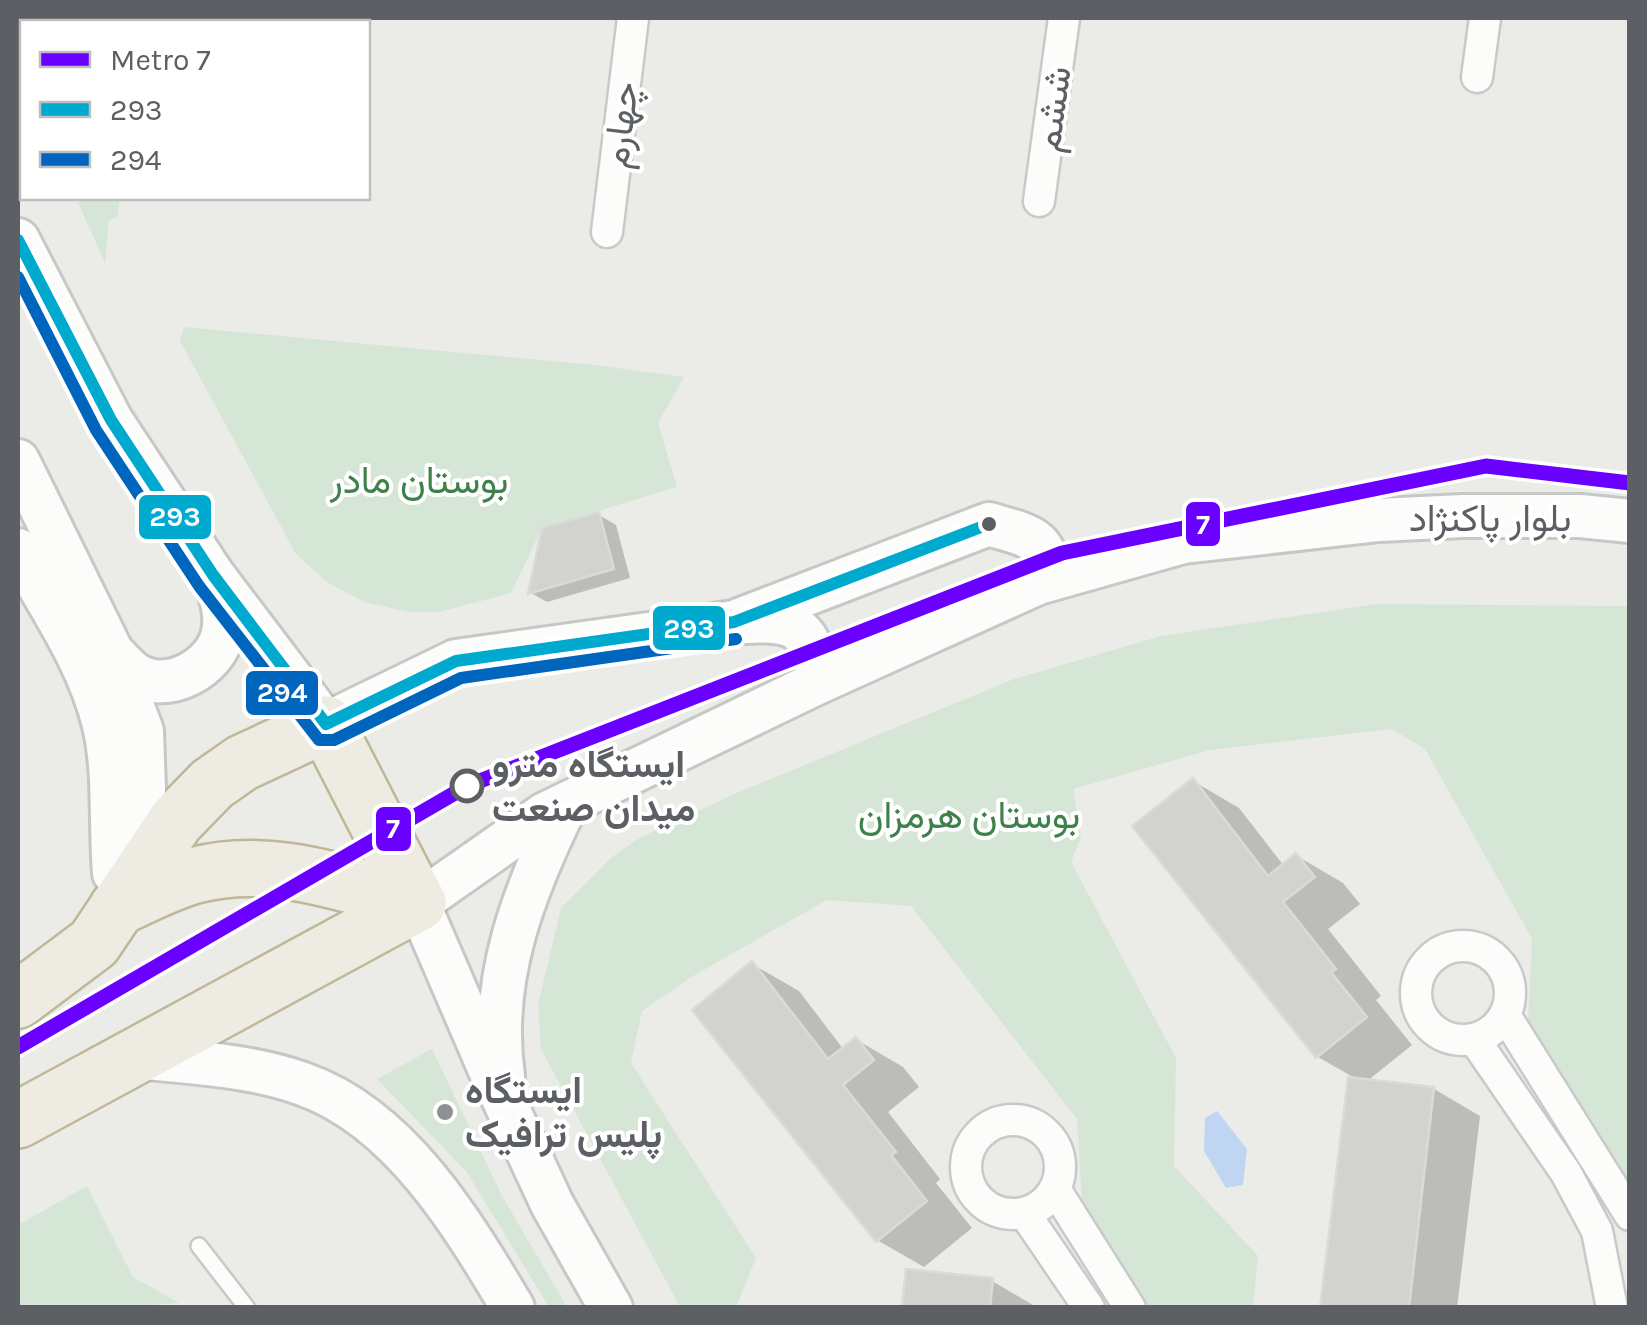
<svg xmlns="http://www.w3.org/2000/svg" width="1647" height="1325" font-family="Karla,Vazirmatn,sans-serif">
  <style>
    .green { fill: #d6e6d6 }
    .water { fill: #bfd5f2 }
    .shadow { fill: #0003 }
    .building { fill: #d2d2cf; stroke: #dadad6; stroke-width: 2.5 }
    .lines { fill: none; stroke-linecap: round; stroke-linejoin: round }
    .lane-casing { stroke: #c8c9c8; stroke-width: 20 }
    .street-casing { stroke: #c8c9c8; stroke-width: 35 }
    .secondary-casing { stroke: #c6c7c7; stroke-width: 48 }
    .highway-casing { stroke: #bfb898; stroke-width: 60 }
    .lane { stroke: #fcfcfb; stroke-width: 15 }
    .street { stroke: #fcfcfb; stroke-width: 30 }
    .secondary { stroke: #fcfcfb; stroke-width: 42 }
    .highway { stroke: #eeece2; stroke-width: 55 }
    .bus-1-casing { stroke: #fff; stroke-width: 20 }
    .bus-2-casing { stroke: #fff; stroke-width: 20 }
    .bus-1 { stroke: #00a9ce; stroke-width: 12 }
    .bus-2 { stroke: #0065bd; stroke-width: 12 }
    .metro-1-casing { stroke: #fff; stroke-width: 22 }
    .metro-1 { stroke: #6a00ff; stroke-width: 15 }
    .bus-dot { fill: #5c5f63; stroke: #fff; stroke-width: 4 }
    .stop-dot { fill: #fff; stroke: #5c5f63; stroke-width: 5 }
    .poi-dot { fill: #8e9091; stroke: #fff; stroke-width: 4 }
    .labels { text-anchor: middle; stroke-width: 8; stroke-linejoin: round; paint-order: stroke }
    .street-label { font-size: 38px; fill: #5c5f63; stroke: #fff }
    .park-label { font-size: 38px; fill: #3e814a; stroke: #fff }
    .stop-label { font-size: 38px; font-weight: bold; fill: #5c5f63; stroke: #fff; text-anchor: start }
    .poi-label { font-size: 38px; font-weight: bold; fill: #5c5f63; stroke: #fff; text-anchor: start }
    .line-badge { stroke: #fff; stroke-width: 4 }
    .badge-label { font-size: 28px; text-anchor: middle; font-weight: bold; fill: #fff }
  </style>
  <rect width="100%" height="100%" fill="#ebebe7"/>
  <g class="green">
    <polygon points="76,198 120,198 117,218 109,220 105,263"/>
    <polygon points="184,327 595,365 684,377 658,423 677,487 542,528 511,593 439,612 409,612 364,602 327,582 296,554 180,341"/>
    <polygon points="1377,604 1629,606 1629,1183 1611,1186 1527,1043 1532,939 1425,749 1392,729 1210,750 1073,789 1081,837 1071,862 1176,1058 1174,1166 1258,1256 1253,1307 1109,1307 1085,1256 1077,1119 911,906 827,900 693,976 642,1011 631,1063 756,1258 736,1307 680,1307 541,1049 538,1005 561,908 612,857 641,837 739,792 1014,679 1161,636"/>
    <polygon points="432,1049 502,1196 567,1307 549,1307 466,1171 377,1079"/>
    <polygon points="87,1186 133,1277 179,1303 104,1308 18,1307 18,1225"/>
  </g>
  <polygon class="water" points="1217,1111 1247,1149 1243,1185 1226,1188 1204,1151 1205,1118"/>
  <g class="shadow">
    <polygon points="599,515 616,525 630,578 547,602 531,593"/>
    <polygon points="1193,781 1239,808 1284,866 1297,856 1343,883 1360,904 1328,929 1381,996 1376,1000 1412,1045 1366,1082 1434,1089 1480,1116 1457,1308 1321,1308 1360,1081 1318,1057"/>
    <polygon points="752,964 799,991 844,1050 857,1040 903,1067 919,1087 888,1112 940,1179 936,1183 972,1228 924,1267 877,1240"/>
    <polygon points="992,1281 1038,1308 904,1308"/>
  </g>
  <g class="building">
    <polygon points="599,512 614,569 528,594 542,528"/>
    <polygon points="1193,778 1268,876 1296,853 1315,877 1283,902 1336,969 1331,972 1367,1017 1316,1058 1132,826"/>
    <polygon points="752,961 828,1059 856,1037 874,1060 843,1085 896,1152 891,1155 927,1201 876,1242 692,1010"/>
    <polygon points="1348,1077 1434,1087 1409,1308 1320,1308"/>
    <polygon points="906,1269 993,1278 990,1308 902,1308"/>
  </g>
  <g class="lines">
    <defs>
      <polyline id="lane" points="199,1246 247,1308"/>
      <g id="street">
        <polyline points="202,22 203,18"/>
        <polyline points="1477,77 1485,18"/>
        <polyline points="1039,201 1064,18"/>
        <polyline points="607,232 633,18"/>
        <circle cx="1463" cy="993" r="47"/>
        <polyline points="1505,1015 1630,1215"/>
        <polyline points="1474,1039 1566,1173 1597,1231 1612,1308"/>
        <circle cx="1013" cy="1167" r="47"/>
        <polyline points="1055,1189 1130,1308"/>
        <polyline points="1025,1214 1089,1308"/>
      </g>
      <g id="secondary">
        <path d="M18,240L111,420L213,575L326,724L456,661L734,622L989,524C1019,534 1046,534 1048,570L1038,583"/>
        <polyline points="18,461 112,652 142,731 144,790 140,824 124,880"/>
        <path d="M18,550C49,605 89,662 104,725C115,772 110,824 114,873"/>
        <path d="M745,622C799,619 811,628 819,682"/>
        <path d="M112,652C119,659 127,669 135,674C167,695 216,668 223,633C227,614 221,597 215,579"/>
        <path d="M138,1057C193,1063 251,1065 303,1084C400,1118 463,1224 513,1308"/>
        <path d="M503,1076C489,979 524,891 566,805"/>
        <polyline points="611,1308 552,1204 490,1070 418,903 545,814 819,682 1038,583 1183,542 1379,520 1463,516 1580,516 1630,521"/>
      </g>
      <g id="highway">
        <path d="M117,908C142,897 169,882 196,875C271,855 346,885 418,903"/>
        <polyline points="18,1000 94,943 176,821 212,784 242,763 326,724 418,903"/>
        <polyline points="18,1120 418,903"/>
      </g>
    </defs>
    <use href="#lane" class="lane-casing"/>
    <use href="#street" class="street-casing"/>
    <use href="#secondary" class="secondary-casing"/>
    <use href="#highway" class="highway-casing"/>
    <use href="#lane" class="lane"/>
    <use href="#street" class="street"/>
    <use href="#secondary" class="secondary"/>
    <use href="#highway" class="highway"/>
    <defs>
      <polyline id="bus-1" points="18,240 111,420 213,575 326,724 456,661 734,622 989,524"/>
      <polyline id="bus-2" points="18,277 96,430 199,586 319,740 334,740 461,678 736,639"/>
    </defs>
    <use href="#bus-1" class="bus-1-casing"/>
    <use href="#bus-2" class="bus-2-casing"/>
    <use href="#bus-1" class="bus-1"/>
    <use href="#bus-2" class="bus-2"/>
    <defs>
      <polyline id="metro-1" points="18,1047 467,786 1062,553 1486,466 1630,483"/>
    </defs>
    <use href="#metro-1" class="metro-1-casing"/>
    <use href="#metro-1" class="metro-1"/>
  </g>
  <circle class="bus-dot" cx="989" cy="524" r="9"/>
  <circle class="stop-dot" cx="467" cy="786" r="15"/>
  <circle class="poi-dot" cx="445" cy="1112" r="10"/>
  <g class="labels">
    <g class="street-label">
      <text transform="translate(1052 109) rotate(-82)" y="13">ششم</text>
      <text transform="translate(620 125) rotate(-83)" y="13">چهارم</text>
      <text x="1490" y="531">بلوار پاکنژاد</text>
    </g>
    <g class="park-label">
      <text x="419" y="493">بوستان مادر</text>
      <text x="969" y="828">بوستان هرمزان</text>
    </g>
    <g class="stop-label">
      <text x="492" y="777">ایستگاه مترو<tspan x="492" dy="44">میدان صنعت</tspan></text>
    </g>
    <g class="poi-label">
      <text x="465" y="1103">ایستگاه<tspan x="465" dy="44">پلیس ترافیک</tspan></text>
    </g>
  </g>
  <g class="line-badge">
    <rect x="137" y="493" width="76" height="48" rx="10" fill="#00a9ce"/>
    <rect x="1184" y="500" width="38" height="48" rx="10" fill="#6a00ff"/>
    <rect x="651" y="604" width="76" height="48" rx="10" fill="#00a9ce"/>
    <rect x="244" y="669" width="76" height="48" rx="10" fill="#0065bd"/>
    <rect x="374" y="805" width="39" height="48" rx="10" fill="#6a00ff"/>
  </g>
  <g class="badge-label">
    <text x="175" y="526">293</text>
    <text x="1203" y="534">7</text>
    <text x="689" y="638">293</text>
    <text x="282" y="702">294</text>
    <text x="393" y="838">7</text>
  </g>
  <rect width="1647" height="1325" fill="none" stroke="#5c5f63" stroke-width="40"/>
  <rect x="20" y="20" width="350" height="180" fill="#ffffff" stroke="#bebfc1" stroke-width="2.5"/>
  <rect x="40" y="52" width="50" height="15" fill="#6a00ff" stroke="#bebfc1" stroke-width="2.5"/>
  <text x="110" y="70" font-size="30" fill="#5c5f63">Metro 7</text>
  <rect x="40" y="102" width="50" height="15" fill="#00a9ce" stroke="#bebfc1" stroke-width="2.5"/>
  <text x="110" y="120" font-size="30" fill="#5c5f63">293</text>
  <rect x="40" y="152" width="50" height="15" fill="#0065bd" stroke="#bebfc1" stroke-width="2.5"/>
  <text x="110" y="170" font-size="30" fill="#5c5f63">294</text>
</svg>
